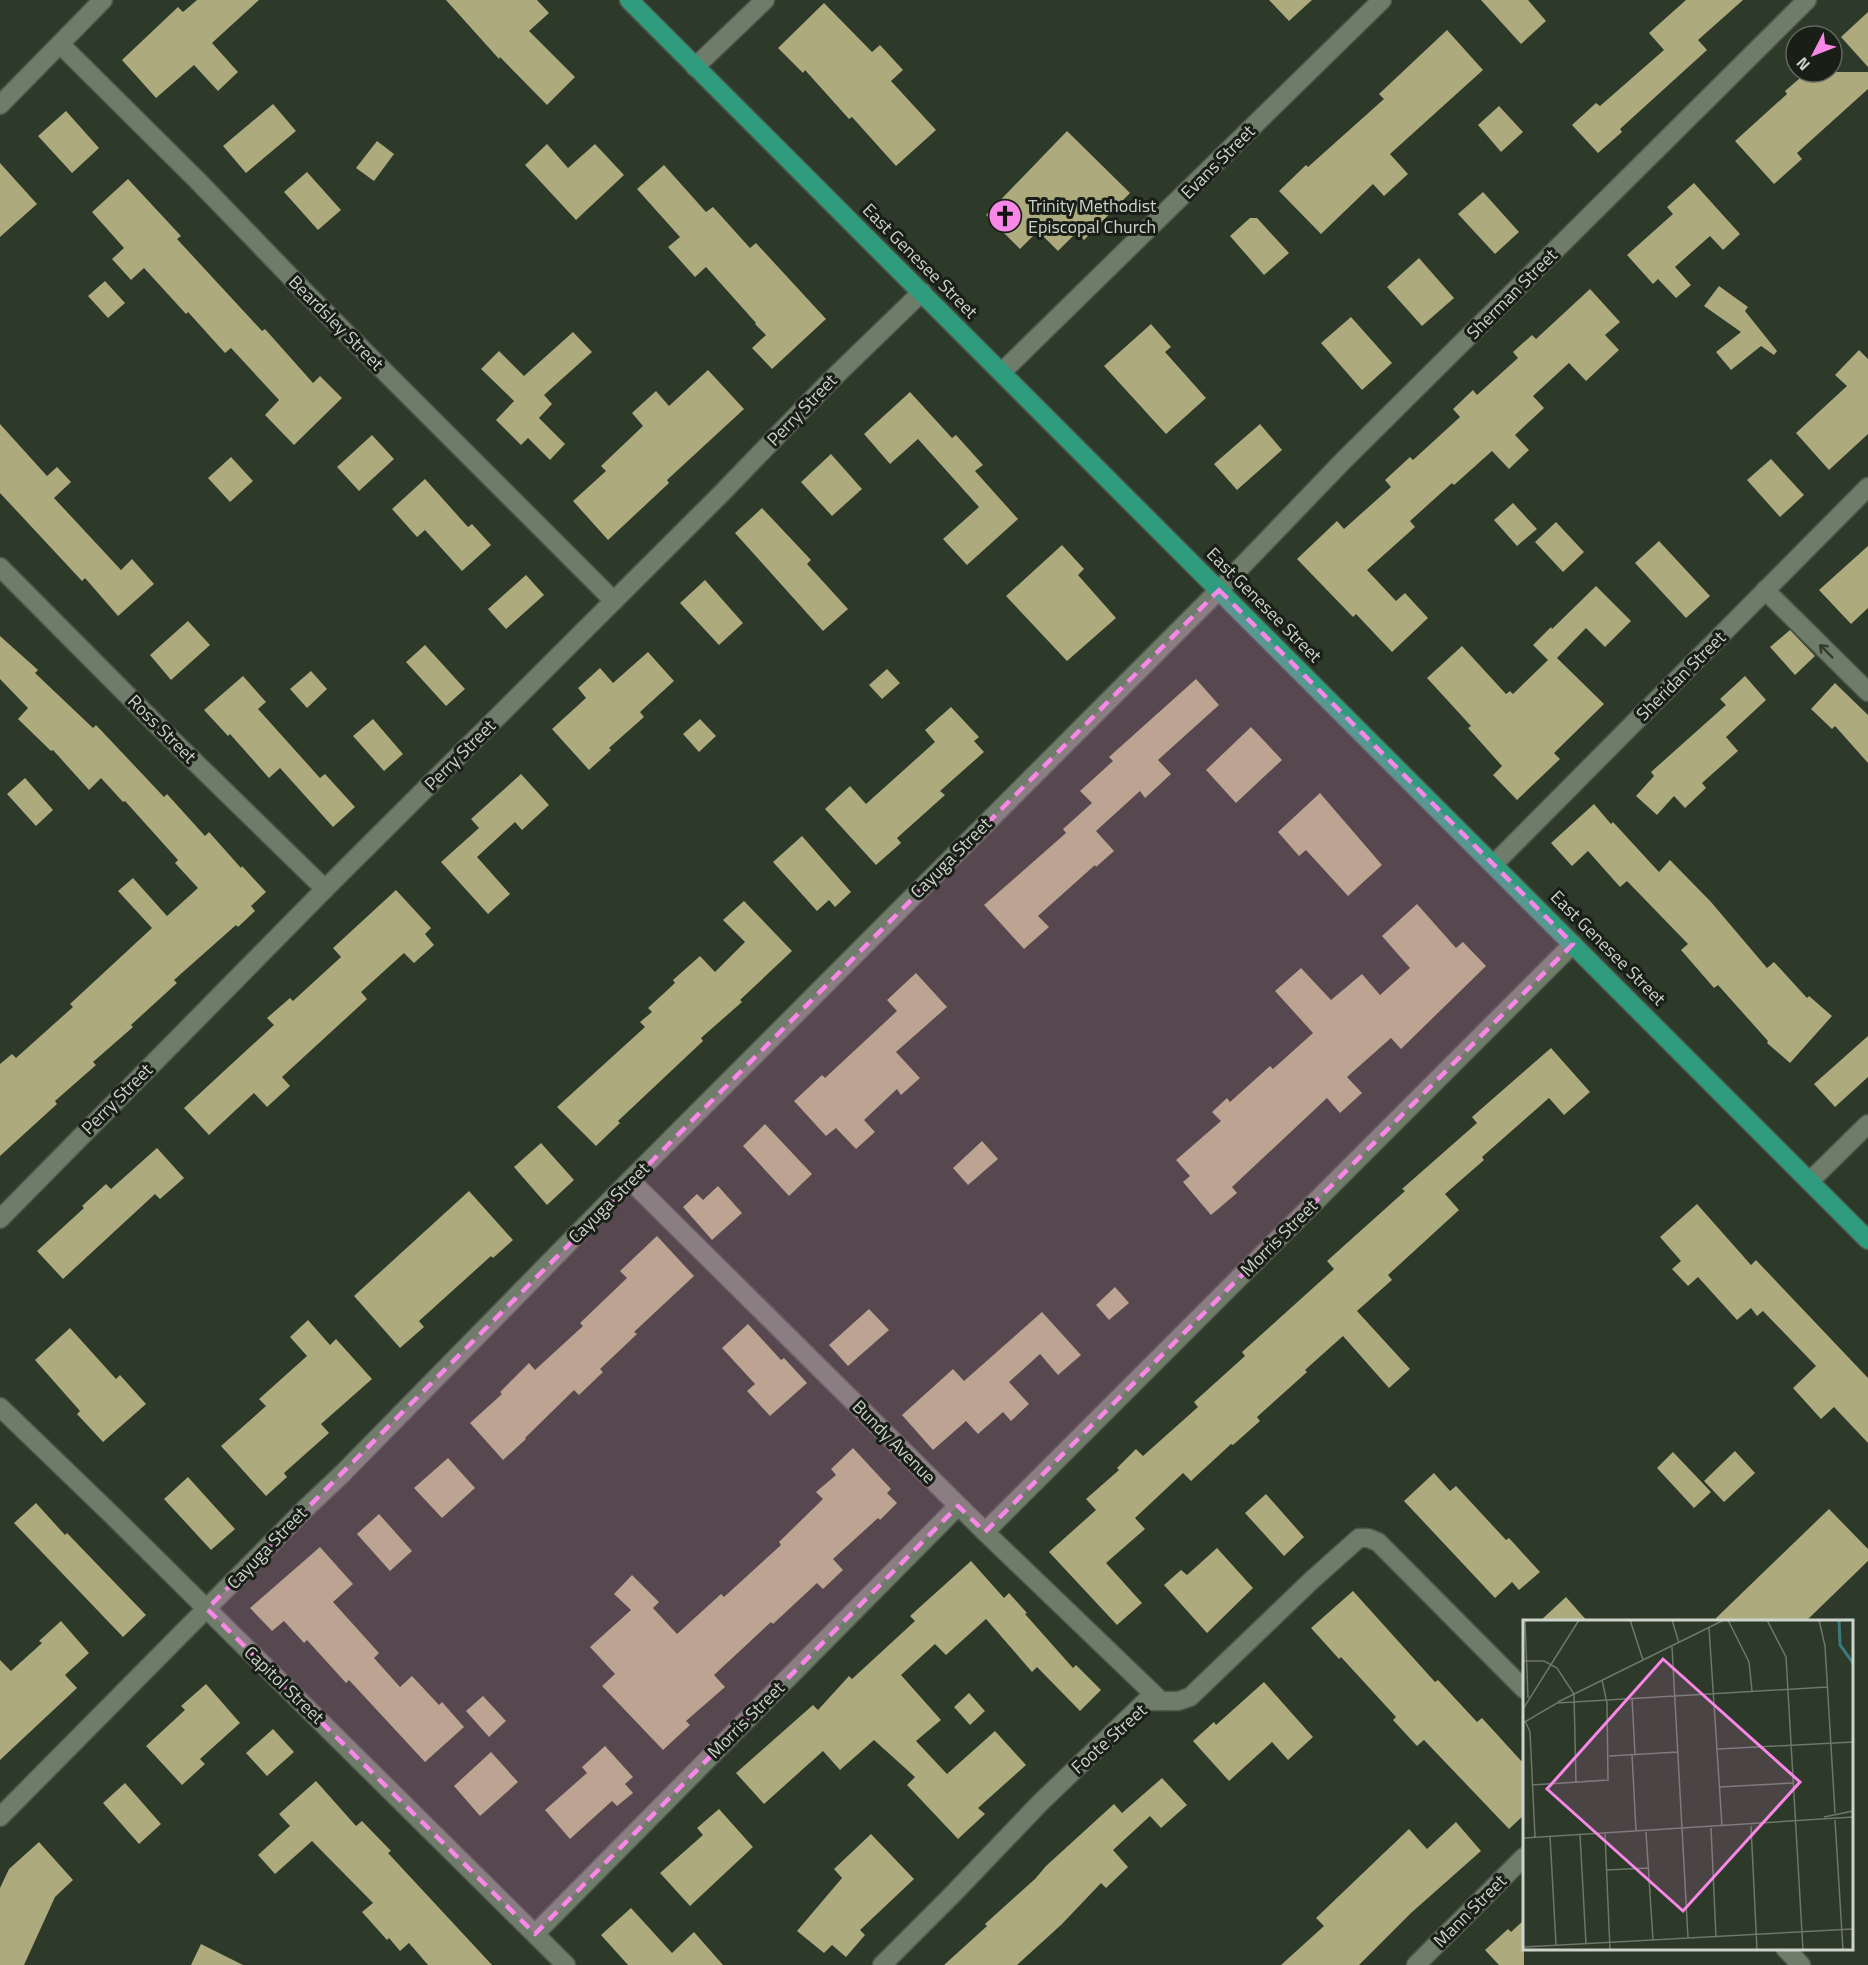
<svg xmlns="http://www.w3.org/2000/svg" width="1868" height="1965" font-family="'Titillium Web',sans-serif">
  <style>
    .building { fill: #adaa7d }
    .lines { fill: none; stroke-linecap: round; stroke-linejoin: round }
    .minor-casing { stroke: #4c564a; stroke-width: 21 }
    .highway-casing { stroke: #4c564a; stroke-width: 21 }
    .minor { stroke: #6f7c6a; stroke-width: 18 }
    .highway { stroke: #309c7e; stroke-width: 18 }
    .oneway { stroke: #333a30 }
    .marked { fill: #f987e8; fill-opacity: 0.2; stroke: #f987e8; stroke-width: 4.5; stroke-dasharray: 12 8; stroke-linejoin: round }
    .labels { text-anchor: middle; stroke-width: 6; stroke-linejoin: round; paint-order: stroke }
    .street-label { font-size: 18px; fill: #cdd4cb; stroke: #191e17 }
    .poi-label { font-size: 18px; fill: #cdd4cb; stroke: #191e17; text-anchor: start }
    .inset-river { fill: none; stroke: #3d787d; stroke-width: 3 }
    .inset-road { fill: none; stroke: #6d776a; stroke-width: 1.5 }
    .view { fill: #f987e8; fill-opacity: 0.15; stroke: #f987e8; stroke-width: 3 }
    .inset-edge { fill: none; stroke: #cdd4cb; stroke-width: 3 }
  </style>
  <rect width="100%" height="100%" fill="#2d3929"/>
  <g class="building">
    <polygon points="197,0 259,0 212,43 238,72 218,91 194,65 156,98 122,60 178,7 183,12"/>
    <polygon points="446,0 537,0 549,13 529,31 575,77 547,105 500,57 499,59"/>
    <polygon points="1269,0 1312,0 1289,21"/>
    <polygon points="1481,0 1528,0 1546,21 1521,44"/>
    <polygon points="1686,0 1743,0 1698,40 1707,50 1620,129 1622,132 1598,153 1572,125 1596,103 1600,106 1664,50 1649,33"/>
    <polygon points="824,3 872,52 880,45 903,70 891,81 936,130 896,166 852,117 849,119 805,70 803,73 778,48"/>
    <polygon points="1868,12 1868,67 1841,37"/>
    <polygon points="1447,30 1483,70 1390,154 1408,174 1384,196 1373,184 1321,234 1279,191 1306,165 1308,167 1384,99 1379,94"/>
    <polygon points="1807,72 1868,72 1868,89 1797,153 1802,159 1774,184 1735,141 1787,94 1785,91"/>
    <polygon points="273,104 296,131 246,173 223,146"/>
    <polygon points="1499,106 1523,132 1501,152 1478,125"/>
    <polygon points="66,111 99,148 72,173 38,136"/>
    <polygon points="1067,131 1130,193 1084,240 1076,233 1058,251 1038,231 1020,249 986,215"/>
    <polygon points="377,141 394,154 374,181 356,168"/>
    <polygon points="547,144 568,168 595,144 624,175 576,220 525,165"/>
    <polygon points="0,163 37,204 0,237"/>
    <polygon points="664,165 706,212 713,207 750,248 756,243 826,319 772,369 752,348 766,335 755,324 756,323 706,267 695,277 668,247 680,237 637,189"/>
    <polygon points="307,172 341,210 318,230 284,192"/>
    <polygon points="128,179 181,236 177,239 262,331 265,329 313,383 320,376 342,398 294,445 265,415 279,400 231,348 225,353 188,312 186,314 144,268 131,280 112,259 124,248 92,212"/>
    <polygon points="1694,183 1740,234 1723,250 1710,236 1675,267 1691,285 1676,298 1658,279 1653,284 1627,255 1673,214 1667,207"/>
    <polygon points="1483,192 1519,232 1495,254 1458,214"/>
    <polygon points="1250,218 1257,218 1289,253 1264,275 1230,236"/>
    <polygon points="1419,258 1454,298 1422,326 1387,287"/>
    <polygon points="105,281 125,303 108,318 88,296"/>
    <polygon points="1719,286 1748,307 1745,311 1777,351 1774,355 1761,346 1731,370 1716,352 1741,332 1704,306"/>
    <polygon points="1590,289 1620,322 1605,335 1619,350 1586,381 1569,363 1533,396 1544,408 1515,435 1529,450 1509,469 1492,451 1454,485 1452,483 1410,521 1415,527 1367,570 1396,601 1405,593 1428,618 1392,652 1356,614 1353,617 1297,559 1337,521 1344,529 1391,487 1385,480 1410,457 1413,460 1460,417 1453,409 1473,390 1477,395 1518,358 1513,352 1532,335 1536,339"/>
    <polygon points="1351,317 1392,363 1362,390 1321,343"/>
    <polygon points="1151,324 1171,347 1165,352 1206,398 1166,434 1104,366"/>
    <polygon points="573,332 592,352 544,395 552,404 539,418 565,444 550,460 528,438 521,445 496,420 514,401 481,369 499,351 524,376"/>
    <polygon points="1859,350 1868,359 1868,434 1829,470 1796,433 1847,386 1835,375"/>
    <polygon points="708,370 744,409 667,480 669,483 608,540 573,501 606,471 601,466 643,426 632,413 656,391 669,406"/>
    <polygon points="910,392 952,438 956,435 983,465 975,471 1018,519 967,565 943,539 979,507 918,439 890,464 864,434"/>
    <polygon points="0,424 47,476 57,467 71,482 54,498 121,570 132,559 154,584 118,616 85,578 82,581 0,493"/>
    <polygon points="1260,424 1282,450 1237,490 1214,464"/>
    <polygon points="372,435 394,459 359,491 337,467"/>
    <polygon points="831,454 862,489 832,516 801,482"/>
    <polygon points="231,457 253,481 230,502 208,478"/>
    <polygon points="1771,459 1804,495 1780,517 1747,480"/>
    <polygon points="425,479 468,527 472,524 491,545 462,571 425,530 417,537 392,509"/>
    <polygon points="1513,503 1537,529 1517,546 1494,520"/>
    <polygon points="762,508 811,560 807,564 848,609 823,631 735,533"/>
    <polygon points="1556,522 1584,552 1563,572 1535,542"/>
    <polygon points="1659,541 1710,596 1686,618 1635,563"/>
    <polygon points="1062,545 1084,569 1078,575 1116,618 1067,661 1006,596"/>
    <polygon points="1868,546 1868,608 1851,624 1819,590"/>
    <polygon points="526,575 544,595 506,629 488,609"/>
    <polygon points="705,580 743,623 719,645 680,603"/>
    <polygon points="1596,586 1631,621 1605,647 1586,628 1557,658 1604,704 1554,753 1560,759 1517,800 1493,775 1502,766 1468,728 1471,726 1427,678 1462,646 1506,694 1510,691 1513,694 1548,660 1533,645 1551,627 1552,629"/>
    <polygon points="188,621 210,645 171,680 150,655"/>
    <polygon points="1790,630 1815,656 1795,675 1770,647"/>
    <polygon points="0,636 38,670 35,673 93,728 96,725 164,797 167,794 205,836 209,832 241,868 242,866 266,892 251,906 255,911 238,927 236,925 174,980 177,983 131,1025 133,1027 93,1062 96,1065 55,1101 57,1104 0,1156 0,1064 12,1054 16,1058 73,1007 70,1004 152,928 118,891 133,878 167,916 198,888 175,863 178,860 125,801 123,802 101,778 89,790 53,750 51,751 18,719 28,708 0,679"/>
    <polygon points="425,645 465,689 446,706 406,662"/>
    <polygon points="648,652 674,681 640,712 644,717 609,748 611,750 589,770 552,729 586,698 578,688 600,668 613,683"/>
    <polygon points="887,669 900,683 882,699 869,685"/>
    <polygon points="311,671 327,689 307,708 290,689"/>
    <polygon points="243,676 266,702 258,709 320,778 325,774 355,807 333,827 280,768 269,778 230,734 228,736 204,710"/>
    <polygon points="1745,676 1766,700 1726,737 1738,751 1702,783 1706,788 1685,808 1674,796 1657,815 1636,796 1654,776 1651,772 1726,705 1720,699"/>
    <polygon points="1196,679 1219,705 1158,760 1171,774 1145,798 1140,791 1096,831 1114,851 1096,867 1095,865 1038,916 1049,927 1024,949 984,905 1066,833 1063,829 1092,803 1080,791 1113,761 1109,757"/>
    <polygon points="1835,683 1868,715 1868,763 1835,726 1832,729 1811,709"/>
    <polygon points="951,707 979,737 974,741 984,752 940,791 945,795 897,838 901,843 876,865 825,809 850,786 866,804 935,742 925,730"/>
    <polygon points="373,719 403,754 384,771 353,736"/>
    <polygon points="700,719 716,736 699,752 683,734"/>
    <polygon points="1251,727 1282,760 1236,803 1206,770"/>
    <polygon points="521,774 549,805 522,830 515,822 477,857 510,894 488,914 441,862 479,828 471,819"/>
    <polygon points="25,778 53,810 36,826 7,794"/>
    <polygon points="1320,793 1382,865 1348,896 1306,850 1299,856 1278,832"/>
    <polygon points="1594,804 1611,824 1613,822 1659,872 1670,860 1711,902 1767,968 1774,962 1807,998 1809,996 1832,1016 1790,1063 1767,1043 1768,1041 1718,985 1714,988 1681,950 1688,944 1627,881 1620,887 1588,851 1572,866 1551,843"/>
    <polygon points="802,836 851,892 835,907 829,900 817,911 773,862"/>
    <polygon points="396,890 431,928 425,934 434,945 414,963 404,953 361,992 367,999 282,1077 290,1086 267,1107 254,1093 209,1135 184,1108 274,1025 267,1018 290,998 293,1001 341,957 333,948"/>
    <polygon points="744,901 792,951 740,1000 742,1002 701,1038 703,1041 618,1121 620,1123 596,1146 557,1107 645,1027 640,1022 652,1012 648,1008 675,983 673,980 700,956 715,972 745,942 723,920"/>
    <polygon points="1417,904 1456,948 1463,942 1486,966 1401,1049 1391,1038 1347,1077 1362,1093 1340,1113 1327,1098 1232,1187 1237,1193 1211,1215 1183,1182 1190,1176 1176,1160 1221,1121 1212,1112 1227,1098 1230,1102 1270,1066 1273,1069 1313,1033 1275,991 1301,968 1331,1000 1362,974 1380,995 1410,968 1382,936"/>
    <polygon points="916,973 947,1007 896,1052 920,1078 901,1095 897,1089 864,1120 875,1132 856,1149 836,1128 826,1136 794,1101 822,1075 825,1078 897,1011 887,1000"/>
    <polygon points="1868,1036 1868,1077 1835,1107 1814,1084"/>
    <polygon points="1551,1048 1590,1092 1564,1115 1549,1098 1482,1157 1484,1160 1445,1194 1459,1210 1388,1275 1392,1280 1357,1311 1410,1369 1389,1388 1343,1336 1305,1370 1307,1372 1257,1417 1260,1421 1233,1445 1231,1444 1191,1481 1183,1473 1135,1518 1145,1529 1106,1563 1142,1603 1117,1625 1049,1552 1096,1510 1086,1499 1119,1470 1117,1468 1136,1449 1143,1456 1198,1407 1194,1402 1245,1356 1242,1352 1334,1269 1327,1261 1405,1191 1402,1189 1477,1123 1472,1117"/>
    <polygon points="765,1124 812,1174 789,1196 743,1146"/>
    <polygon points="982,1141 998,1159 968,1185 953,1168"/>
    <polygon points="541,1143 574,1180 547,1205 514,1167"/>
    <polygon points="157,1148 184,1178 160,1199 155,1194 63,1279 37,1251 84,1208 82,1206 106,1184 111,1189"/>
    <polygon points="718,1186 742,1213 712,1240 683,1207 697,1194 703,1200"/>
    <polygon points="469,1191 513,1240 493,1258 491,1256 419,1321 424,1327 400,1348 354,1296"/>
    <polygon points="1697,1204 1751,1265 1756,1260 1868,1378 1868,1443 1834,1407 1821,1419 1793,1388 1816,1366 1763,1311 1757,1316 1751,1308 1737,1320 1698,1277 1688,1286 1672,1269 1681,1261 1660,1237"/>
    <polygon points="657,1236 694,1276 634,1332 637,1334 600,1369 603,1372 579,1395 574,1390 525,1438 526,1439 503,1460 470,1423 502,1394 500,1392 529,1363 535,1370 583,1326 580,1323 627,1278 620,1271"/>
    <polygon points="1115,1287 1129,1303 1109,1320 1096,1305"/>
    <polygon points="869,1309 889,1330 848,1366 829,1345"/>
    <polygon points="1042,1312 1081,1355 1058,1375 1040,1354 1009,1382 1029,1404 1011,1421 1003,1412 978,1434 966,1421 933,1450 902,1415 953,1369 964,1381"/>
    <polygon points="308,1320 330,1345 336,1339 372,1379 321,1424 329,1433 284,1473 287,1477 266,1496 221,1446 266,1406 259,1399 307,1356 290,1337"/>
    <polygon points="748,1324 781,1360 784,1358 807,1383 770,1416 747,1391 755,1384 722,1348"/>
    <polygon points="70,1328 116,1379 120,1375 146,1404 103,1442 77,1414 80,1411 35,1360"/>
    <polygon points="853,1448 891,1489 887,1493 897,1503 880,1520 878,1518 833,1559 843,1570 823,1589 817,1583 773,1624 771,1622 714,1675 725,1687 686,1721 690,1725 663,1750 602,1686 615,1674 590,1647 631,1610 614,1594 632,1575 659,1602 653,1608 677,1634 721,1594 724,1597 781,1545 779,1542 823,1499 816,1492 836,1475 831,1469"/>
    <polygon points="1735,1451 1755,1473 1724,1502 1704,1481"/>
    <polygon points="1673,1452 1711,1492 1694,1508 1657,1468"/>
    <polygon points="448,1458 475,1488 442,1518 414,1488"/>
    <polygon points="1434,1473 1450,1491 1456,1486 1506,1540 1509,1538 1540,1572 1519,1590 1512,1582 1495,1598 1404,1501"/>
    <polygon points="188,1477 235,1529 211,1550 164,1499"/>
    <polygon points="1266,1494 1304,1537 1284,1556 1245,1513"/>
    <polygon points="36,1503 65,1535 67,1533 146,1615 123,1637 14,1523"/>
    <polygon points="1829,1509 1868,1549 1868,1561 1805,1622 1712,1622"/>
    <polygon points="379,1514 412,1551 390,1571 357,1534"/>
    <polygon points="320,1547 353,1584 333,1602 379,1653 374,1658 400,1687 412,1676 439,1705 442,1702 464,1727 425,1762 349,1680 346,1683 307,1640 304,1643 284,1621 272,1631 250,1608"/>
    <polygon points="1217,1548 1253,1588 1207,1633 1164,1585 1181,1570 1187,1575"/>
    <polygon points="971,1561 1004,1598 1009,1593 1027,1613 1025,1614 1073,1668 1076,1665 1101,1690 1080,1711 1037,1667 1032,1672 986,1619 946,1655 935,1644 901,1675 941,1720 916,1741 947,1774 995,1731 1026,1765 978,1808 985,1814 958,1839 907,1785 915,1777 874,1740 840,1770 823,1751 764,1804 736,1773 813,1705 818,1710 849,1676 852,1679 915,1621 910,1616"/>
    <polygon points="1353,1591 1435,1682 1438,1680 1477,1722 1482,1718 1524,1764 1524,1815 1509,1829 1424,1740 1417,1746 1393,1720 1396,1717 1341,1657 1339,1659 1311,1628"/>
    <polygon points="1566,1597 1588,1622 1539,1622"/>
    <polygon points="61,1621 89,1653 65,1675 77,1688 0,1760 0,1660 11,1671 42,1643 39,1641"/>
    <polygon points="1264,1682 1313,1737 1288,1760 1272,1742 1229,1781 1193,1741 1214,1722 1216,1725"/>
    <polygon points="206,1684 240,1723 200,1759 205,1764 182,1785 146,1746 185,1710 181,1706"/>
    <polygon points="969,1693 985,1711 970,1725 954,1707"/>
    <polygon points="483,1696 506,1721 489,1737 466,1711"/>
    <polygon points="273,1729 294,1752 267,1776 246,1753"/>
    <polygon points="605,1746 633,1777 625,1784 633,1793 617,1806 612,1801 570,1839 545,1810 587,1773 582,1767"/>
    <polygon points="491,1752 518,1782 480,1816 454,1786"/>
    <polygon points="1162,1778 1187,1805 1161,1828 1150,1816 1113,1850 1128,1867 1106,1888 1101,1883 1062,1924 1017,1965 944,1965 987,1926 985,1924 1035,1879 1046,1866 1114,1804 1122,1813"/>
    <polygon points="316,1781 356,1826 362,1821 391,1851 388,1853 492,1965 428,1965 409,1943 400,1951 389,1938 387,1940 362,1912 373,1903 312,1841 275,1874 258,1855 290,1826 279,1814"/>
    <polygon points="125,1783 161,1824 139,1844 103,1803"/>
    <polygon points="719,1809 753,1847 690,1906 660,1873 703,1835 697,1828"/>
    <polygon points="1456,1822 1481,1851 1411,1913 1359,1965 1281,1965 1324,1926 1316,1918 1409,1829 1427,1849"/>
    <polygon points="871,1834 914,1879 860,1930 865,1935 846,1957 832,1945 824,1953 797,1931 842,1878 834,1869"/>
    <polygon points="39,1842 73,1880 55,1897 24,1965 0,1965 0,1888 9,1869"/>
    <polygon points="631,1908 672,1953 694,1932 723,1965 628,1965 601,1935"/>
    <polygon points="1524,1920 1524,1965 1499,1965 1485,1950 1508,1929 1511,1932"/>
    <polygon points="201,1944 243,1965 191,1965"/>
  </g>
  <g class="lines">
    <defs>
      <g id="minor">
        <polyline points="60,44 197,180 307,294 614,601"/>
        <polyline points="695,67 765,0"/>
        <polyline points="0,105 103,0"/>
        <polyline points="1002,372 1382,0"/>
        <polyline points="0,567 159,727 325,889"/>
        <polyline points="1765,590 1868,692"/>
        <polyline points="1494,864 1868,487"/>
        <polyline points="630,1180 985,1532 1161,1701"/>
        <polyline points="1810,1181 1868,1124"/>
        <polyline points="0,1219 325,889 722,493 826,385 922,292"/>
        <polyline points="0,1407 113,1516 566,1965"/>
        <polyline points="985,1532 1573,944"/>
        <polyline points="0,1817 306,1508 343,1473 630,1180 1219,590 1343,461 1807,0"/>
        <polyline points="535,1934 958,1506"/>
        <polyline points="1785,1948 1801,1965"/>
        <polyline points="882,1965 954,1893 1040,1803 1146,1701 1178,1701 1190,1697 1312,1580 1359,1538 1368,1538 1378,1542 1524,1689"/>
        <polyline points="1416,1965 1524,1857"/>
      </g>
      <polyline id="highway" points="629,0 1868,1240"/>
    </defs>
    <use href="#minor" class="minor-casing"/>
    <use href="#highway" class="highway-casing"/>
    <use href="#minor" class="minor"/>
    <use href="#highway" class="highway"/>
  </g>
  <defs><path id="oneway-shaft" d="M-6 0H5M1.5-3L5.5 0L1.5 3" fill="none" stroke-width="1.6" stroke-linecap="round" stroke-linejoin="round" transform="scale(1.5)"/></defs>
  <use class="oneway" href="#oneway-shaft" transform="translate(1826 651) rotate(-135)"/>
  <path class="marked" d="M1219,590L1573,944L985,1532L958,1506L535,1934L207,1609Z"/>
  <defs>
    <symbol id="church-disc" viewBox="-11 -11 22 22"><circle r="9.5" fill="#f987e8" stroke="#191e17"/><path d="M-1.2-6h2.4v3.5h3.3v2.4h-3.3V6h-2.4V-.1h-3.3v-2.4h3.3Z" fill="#111"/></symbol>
  </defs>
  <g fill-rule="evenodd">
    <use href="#church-disc" x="986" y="197" width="38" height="38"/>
  </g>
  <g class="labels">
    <g class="street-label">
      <text transform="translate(1218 162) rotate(-45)" y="6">Evans Street</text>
      <text transform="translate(920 261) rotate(45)" y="6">East Genesee Street</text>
      <text transform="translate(1512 294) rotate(-45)" y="6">Sherman Street</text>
      <text transform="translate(336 323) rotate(45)" y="6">Beardsley Street</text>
      <text transform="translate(802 410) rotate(-46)" y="6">Perry Street</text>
      <text transform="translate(1264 605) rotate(45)" y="6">East Genesee Street</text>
      <text transform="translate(1681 676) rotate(-45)" y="6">Sheridan Street</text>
      <text transform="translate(162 729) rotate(45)" y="6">Ross Street</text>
      <text transform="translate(460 755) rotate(-45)" y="6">Perry Street</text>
      <text transform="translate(951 858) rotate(-45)" y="6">Cayuga Street</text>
      <text transform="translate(1608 948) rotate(45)" y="6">East Genesee Street</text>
      <text transform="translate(117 1099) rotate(-45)" y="6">Perry Street</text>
      <text transform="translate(609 1203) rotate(-45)" y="6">Cayuga Street</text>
      <text transform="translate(1279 1238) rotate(-45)" y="6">Morris Street</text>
      <text transform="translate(894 1442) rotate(45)" y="6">Bundy Avenue</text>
      <text transform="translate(267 1548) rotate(-46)" y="6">Cayuga Street</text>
      <text transform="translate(284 1685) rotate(44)" y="6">Capitol Street</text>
      <text transform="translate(746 1720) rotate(-45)" y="6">Morris Street</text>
      <text transform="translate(1109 1739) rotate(-42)" y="6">Foote Street</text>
      <text transform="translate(1470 1911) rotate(-45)" y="6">Mann Street</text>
    </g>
    <g class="poi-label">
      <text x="1028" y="212">Trinity Methodist<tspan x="1028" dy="21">Episcopal Church</tspan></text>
    </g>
  </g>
  <g transform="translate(1523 1620)">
    <rect width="330" height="330" fill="#2d3929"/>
    <path class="inset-river" d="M316,0L317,25L330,43"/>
    <path class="inset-road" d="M2,0L5,78M107,0L120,40M149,0L156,23M205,0L226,42L229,71M244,0L263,37L280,330M296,0L302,26L312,193M186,8L199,206M149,27L165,318M0,41H21L34,48L51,74L53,163M109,78L112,134M35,82L201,0M0,89L56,0M2,101L7,112L12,217M0,103L34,83L304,67M195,129L330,122M109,135L113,210M86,136L155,132M9,165L85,160L84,83L79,60M196,167L270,163M301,197L330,191M312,200L320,330M228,206L234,330M188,208L193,317M123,212L130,320M82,214L87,330M57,215L63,324M27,216L33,325M0,218L330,197M83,250L125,248M0,327L330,309"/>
    <path class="view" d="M140,39L277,162L160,291L24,169Z"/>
    <rect width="330" height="330" class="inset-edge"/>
  </g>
  <g transform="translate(1814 54) rotate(228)"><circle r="28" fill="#191e17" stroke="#61675f" stroke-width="1.5"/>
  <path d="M0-4.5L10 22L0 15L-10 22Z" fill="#f987e8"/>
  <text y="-9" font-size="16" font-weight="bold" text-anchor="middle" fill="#cdd4cb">N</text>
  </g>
</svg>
